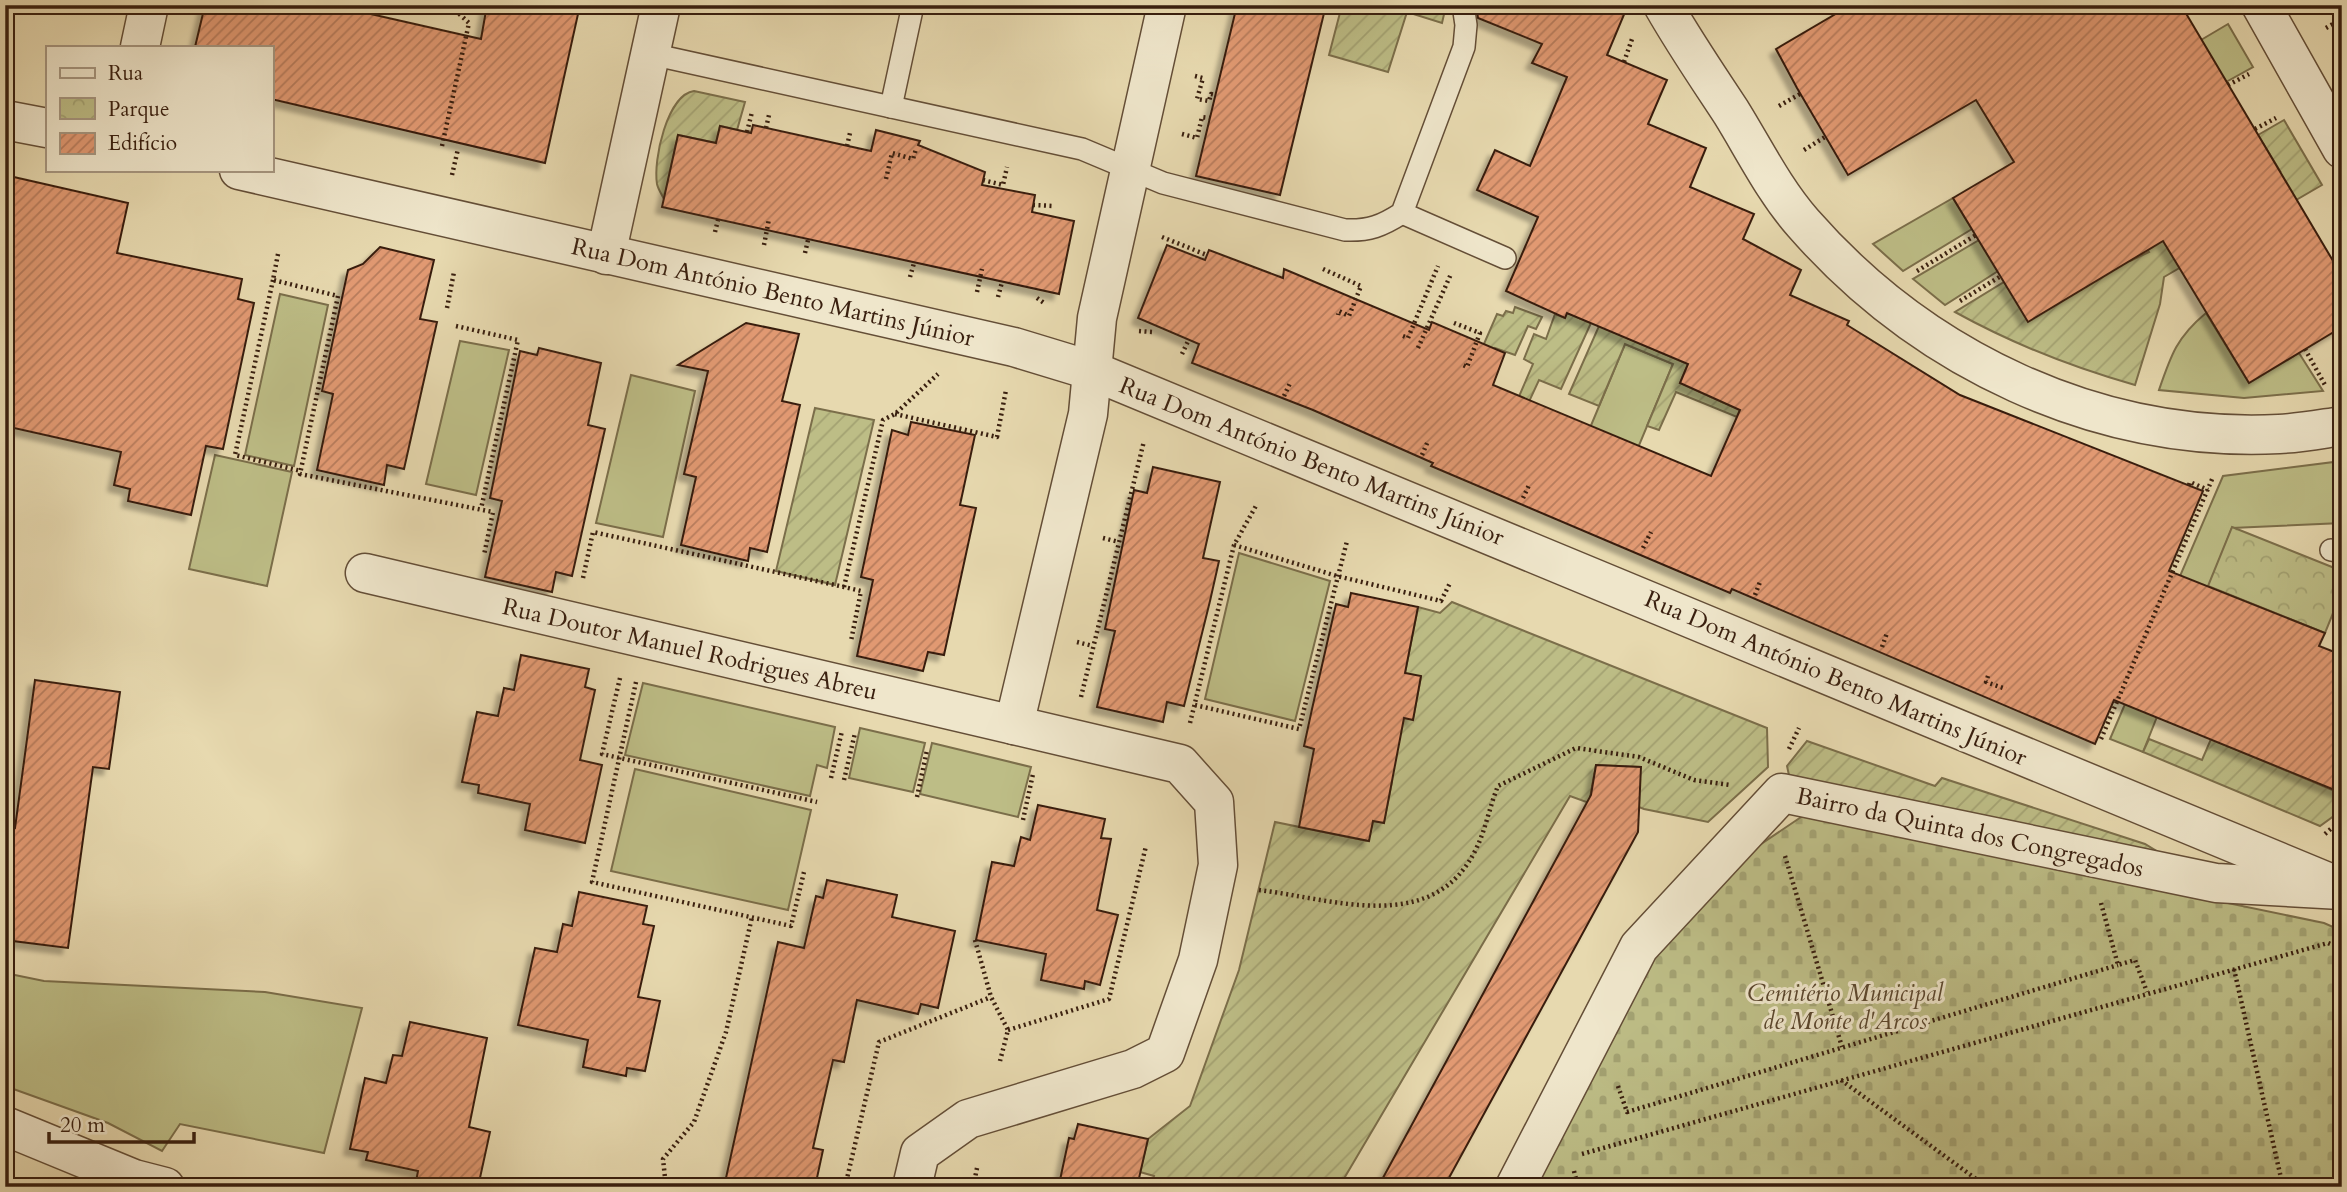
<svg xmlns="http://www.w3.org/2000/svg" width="2347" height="1192" font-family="Cardo,serif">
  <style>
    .grass { fill: #bdbd86; stroke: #7b6e4a; stroke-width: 2 }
    .cemetery { fill: url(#cemetery-stones); stroke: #7b6e4a; stroke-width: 2 }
    .park { fill: url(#park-crowns); stroke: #7b6e4a; stroke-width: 2 }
    .garden { fill: url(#garden-furrows); stroke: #7b6e4a; stroke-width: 2 }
    .building { fill: url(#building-hatch); stroke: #391f0f; stroke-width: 2; filter: url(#shadow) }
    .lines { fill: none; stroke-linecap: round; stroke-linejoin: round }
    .service-casing { stroke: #644e37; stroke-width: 24 }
    .minor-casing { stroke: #644e37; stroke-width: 41 }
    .tertiary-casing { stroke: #644e37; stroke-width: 41 }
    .path { stroke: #391f0f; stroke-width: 4.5; stroke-dasharray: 2 3.5; stroke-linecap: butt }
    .service { stroke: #efe6cb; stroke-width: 21 }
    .minor { stroke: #efe6cb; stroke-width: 38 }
    .tertiary { stroke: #efe6cb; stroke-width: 38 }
    .labels { text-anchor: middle; stroke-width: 6; stroke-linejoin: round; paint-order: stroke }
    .street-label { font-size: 24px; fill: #391f0f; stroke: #efe6cb }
    .park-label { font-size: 24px; font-style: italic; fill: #5a462d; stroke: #efe6cb }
  </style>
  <defs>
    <pattern id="cemetery-stones" width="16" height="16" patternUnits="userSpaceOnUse" patternTransform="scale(1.75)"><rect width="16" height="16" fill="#bdbd86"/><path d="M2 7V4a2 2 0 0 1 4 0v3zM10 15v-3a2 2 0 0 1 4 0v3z" fill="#a3a272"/></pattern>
    <pattern id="park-crowns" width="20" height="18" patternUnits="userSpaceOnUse" patternTransform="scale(1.75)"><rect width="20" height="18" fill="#bdbd86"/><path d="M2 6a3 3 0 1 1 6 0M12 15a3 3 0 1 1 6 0" fill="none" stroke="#a3a272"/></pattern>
    <pattern id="garden-furrows" width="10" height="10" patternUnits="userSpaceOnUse" patternTransform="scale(1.75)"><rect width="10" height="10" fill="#bdbd86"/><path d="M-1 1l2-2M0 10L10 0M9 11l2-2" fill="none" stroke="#a3a272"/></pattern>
    <pattern id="building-hatch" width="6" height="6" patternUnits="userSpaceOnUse" patternTransform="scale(1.75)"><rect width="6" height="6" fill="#e19972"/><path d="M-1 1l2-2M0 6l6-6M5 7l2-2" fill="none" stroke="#b77c5c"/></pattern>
    <filter id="shadow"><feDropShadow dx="-6" dy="6" stdDeviation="2" flood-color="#0004"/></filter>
  </defs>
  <rect width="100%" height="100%" fill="#e7d9af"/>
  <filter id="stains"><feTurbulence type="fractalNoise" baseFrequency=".00286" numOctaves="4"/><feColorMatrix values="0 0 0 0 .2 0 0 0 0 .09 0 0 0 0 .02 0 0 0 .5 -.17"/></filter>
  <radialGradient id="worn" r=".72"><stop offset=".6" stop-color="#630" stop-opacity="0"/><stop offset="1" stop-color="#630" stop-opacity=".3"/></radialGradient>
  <g class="grass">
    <polygon points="2228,24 2253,67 2226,82 2201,40"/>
    <polygon points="1953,198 1972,229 1903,271 1873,244"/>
    <polygon points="1979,240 1998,271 1945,305 1913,279"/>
    <polygon points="280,294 328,305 294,466 245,455"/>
    <path d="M2206,313L2249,383L2299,353L2323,391L2244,398L2159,390C2171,355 2177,337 2206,313Z"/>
    <polygon points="460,341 509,350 476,495 426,484"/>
    <polygon points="1625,344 1673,364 1635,455 1587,435"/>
    <polygon points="631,375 695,391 663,537 596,523"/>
    <polygon points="215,455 292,472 267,586 189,569"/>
    <polygon points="2342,461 2342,523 2232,528 2143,752 2110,739 2223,476"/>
    <polygon points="1239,553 1330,581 1295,721 1205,699"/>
    <polygon points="643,683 835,727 827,768 817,765 810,796 625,755"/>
    <polygon points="860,728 925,743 913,792 849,778"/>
    <polygon points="932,743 1031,767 1018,817 920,794"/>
    <polygon points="635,769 811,810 788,910 611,871"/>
    <polygon points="5,973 44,981 265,992 362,1008 324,1153 180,1124 162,1151 108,1123 5,1086"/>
  </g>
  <polygon class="cemetery" points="1810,811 1894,834 2324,923 2342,931 2342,1187 1529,1187 1651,955 1724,869"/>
  <polygon class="park" points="2232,527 2342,571 2342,591 2325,633 2208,586"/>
  <g class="garden">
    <polygon points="1342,5 1446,5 1446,6 1442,23 1407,12 1388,72 1329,55"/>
    <path d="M694,91L745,102L737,130L720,126L716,143L678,135L664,199C662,195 658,189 657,184C653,160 667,95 694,91Z"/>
    <path d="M2284,120L2322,185L2164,277L2160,304L2135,385C2071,367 2013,344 1955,312L2004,282L2130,261L2149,252L2104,173L2280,171L2258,135Z"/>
    <polygon points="1515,307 1542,317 1536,329 1528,326 1515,355 1495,348 1490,357 1480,353 1497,314 1503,316 1506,311 1513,313"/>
    <polygon points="1567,313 1591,323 1561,389 1539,380 1527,406 1517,401 1533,364 1524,359 1534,334 1546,339 1555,314 1565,318"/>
    <polygon points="1599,326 1688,364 1680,383 1740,410 1737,417 1676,392 1659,430 1647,426 1673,364 1625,344 1599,406 1569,394"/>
    <polygon points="815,408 874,420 835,585 776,571"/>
    <polygon points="1452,602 1767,728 1768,767 1708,822 1644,809 1639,807 1640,767 1596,765 1589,803 1570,796 1339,1187 1151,1187 1154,1176 1140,1172 1148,1139 1190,1106 1239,970 1275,822 1368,841 1373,821 1384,822 1392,782 1395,716 1413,719 1421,677 1405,673 1418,607 1440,613"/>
    <polygon points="2149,739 2202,760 2211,739 2342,794 2342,810 2320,826 2143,752"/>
    <polygon points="1807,741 1935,786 1942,778 2145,844 2196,875 1790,780 1787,766"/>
  </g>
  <g class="building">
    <polygon points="205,5 331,5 481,39 487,5 580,5 545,163 271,99 271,47 195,47"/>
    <polygon points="1237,5 1326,5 1280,195 1196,176"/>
    <polygon points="1476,5 1628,5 1607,55 1667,80 1648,124 1706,148 1690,187 1754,214 1743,239 1801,270 1790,295 1849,321 1847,325 1960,395 2203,491 2169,571 2325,633 2319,646 2342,655 2342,793 2114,700 2095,744 1732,589 1730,593 1671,568 1431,466 1433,463 1313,410 1192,363 1199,344 1138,318 1167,245 1205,260 1209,250 1283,278 1284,269 1429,330 1432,322 1505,353 1493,385 1711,476 1740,410 1680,383 1688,364 1567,313 1565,318 1506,291 1538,217 1477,190 1495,150 1530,166 1567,77 1532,63 1542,44 1478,18"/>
    <polygon points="1851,5 2181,5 2342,276 2342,327 2249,383 2163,241 2028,322 1953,198 2014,162 1976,100 1848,175 1797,88 1776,49"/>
    <polygon points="753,125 871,151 876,130 920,141 918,145 985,172 982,185 1035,195 1032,212 1074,221 1059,294 662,207 678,135 716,143 720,126 751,133"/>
    <polygon points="5,175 128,203 117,253 242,279 238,299 254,303 223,449 206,446 191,515 128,501 130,489 114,485 121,452 5,426"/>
    <polygon points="380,247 434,260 420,319 437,322 404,469 387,465 384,485 317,470 333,394 322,391 348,270 363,264"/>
    <polygon points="746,323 799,334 782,401 800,405 767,552 750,548 748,561 681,545 696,477 684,474 708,371 678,365"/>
    <polygon points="539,348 601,363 588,425 605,429 572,576 556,572 552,592 485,577 502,501 490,498 520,351 537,355"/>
    <polygon points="911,422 975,435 960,505 976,508 944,655 928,652 923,671 857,656 873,580 861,577 892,430 908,435"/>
    <polygon points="1153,467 1220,482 1203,558 1219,561 1210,601 1184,706 1167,702 1163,722 1097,707 1115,631 1105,629 1134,490 1147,493"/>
    <polygon points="1351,593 1418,607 1405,673 1421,676 1413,720 1404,718 1384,823 1373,821 1369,841 1299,827 1314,749 1304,746 1312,709 1336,604 1348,607"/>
    <polygon points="521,655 589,669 585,687 595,690 580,760 602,765 585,843 525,830 530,804 478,793 479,785 462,782 477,712 498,716 504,688 514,690"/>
    <polygon points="35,680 120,692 109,769 93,767 68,948 5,940 5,826 15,828"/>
    <polygon points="1596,765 1641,767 1638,832 1444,1187 1378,1187 1591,795"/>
    <polygon points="1038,805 1105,819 1101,838 1111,839 1097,910 1118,915 1100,985 1085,981 1084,989 1041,980 1046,954 976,940 992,862 1014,866 1021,837 1030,840"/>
    <polygon points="827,880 897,895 892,917 955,931 938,1008 921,1004 918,1014 857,1000 844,1062 833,1060 813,1148 823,1150 815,1187 724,1187 778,942 804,948 816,896 823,898"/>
    <polygon points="579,892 647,906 643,924 654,926 638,997 660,1001 645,1071 627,1068 626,1076 583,1067 588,1040 518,1025 535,948 557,952 563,924 572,926"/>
    <polygon points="410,1022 487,1038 469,1127 490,1132 478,1187 415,1187 418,1171 366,1160 368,1152 350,1149 365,1078 386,1083 393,1055 402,1056"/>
    <polygon points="1078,1124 1148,1139 1137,1187 1092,1187 1060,1180 1069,1138 1074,1139"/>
  </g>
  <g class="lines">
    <defs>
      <g id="service">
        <path d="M651,54L1082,149L1163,183L1345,230C1369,231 1382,226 1402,213L1464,47L1466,25L1463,5"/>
        <polyline points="891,107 913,5"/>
        <polyline points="1402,213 1505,258"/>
        <polyline points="2331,550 2342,552"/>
      </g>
      <g id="minor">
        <path d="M1663,5C1684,42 1708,77 1731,112C1754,149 1774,190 1803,223C1922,359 2096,443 2279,434C2300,433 2321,429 2342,426"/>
        <polyline points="2261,5 2342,149"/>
        <polyline points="140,47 149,5"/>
        <polyline points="606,255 661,5"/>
        <polyline points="365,573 1180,764 1214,802 1218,865 1198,960 1165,1053 1133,1069 968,1119 920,1153 912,1187"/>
        <polyline points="1014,725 1088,414 1097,318 1167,5"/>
        <polyline points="5,1126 134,1179 165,1187"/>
        <polyline points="1515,1187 1639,947 1782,793 2216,883 2341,890"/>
      </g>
      <g id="tertiary">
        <polyline points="5,120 47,128"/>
        <polyline points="239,170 1014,347 1093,371 2342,888"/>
      </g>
    </defs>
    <use href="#service" class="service-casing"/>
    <use href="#minor" class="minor-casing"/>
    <use href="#tertiary" class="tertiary-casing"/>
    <g class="path">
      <polyline points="1231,5 1237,7"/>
      <polyline points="2326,28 2340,20"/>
      <polyline points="1624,62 1632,39"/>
      <polyline points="1195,76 1203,78 1197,99 1209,101 1211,94 1216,95"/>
      <polyline points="2228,85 2249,74"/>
      <polyline points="1779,106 1800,94"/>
      <polyline points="766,128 769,115"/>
      <polyline points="2255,129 2276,118"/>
      <polyline points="747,132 752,112"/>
      <polyline points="1182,134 1197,138 1202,117 1210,118"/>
      <polyline points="442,146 469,23 454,9"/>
      <polyline points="847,146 850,133"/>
      <polyline points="1804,150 1825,137"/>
      <polyline points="452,175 458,149"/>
      <polyline points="886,179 892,153 913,159 916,149"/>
      <polyline points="983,180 1003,185 1007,167"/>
      <polyline points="1033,205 1054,206"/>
      <polyline points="715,232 718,220"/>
      <polyline points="1162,237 1207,255"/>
      <polyline points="764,245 769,219"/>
      <polyline points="805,253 808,240"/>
      <polyline points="278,254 273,280 338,296 300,474 493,512 484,555"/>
      <polyline points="1323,269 1361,286 1349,316 1339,311 1338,315"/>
      <polyline points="1917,271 1976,235"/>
      <polyline points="910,277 914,263"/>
      <polyline points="273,280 235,455 301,471"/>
      <polyline points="977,292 982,269"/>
      <polyline points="998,297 1002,282"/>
      <polyline points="1037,298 1044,303"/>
      <polyline points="1960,301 2001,276"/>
      <polyline points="447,308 454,272"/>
      <polyline points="1454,323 1480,333 1467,367 1463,365"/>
      <polyline points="456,326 518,340 481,509"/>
      <polyline points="1139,331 1152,332"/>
      <polyline points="1403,336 1408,338 1438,266"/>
      <polyline points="1418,348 1451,274"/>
      <polyline points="2305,349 2325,385"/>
      <polyline points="1182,354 1189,339"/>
      <polyline points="1284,396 1291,381"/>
      <polyline points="895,414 997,437 1006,390"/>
      <polyline points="1422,455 1428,441"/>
      <polyline points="2189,485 2190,482 2208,490"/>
      <polyline points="1523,498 1530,483"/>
      <polyline points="1103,538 1119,542"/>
      <polyline points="1234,545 1337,576 1441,601 1450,583"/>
      <polyline points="1643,548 1651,532"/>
      <polyline points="583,578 593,532 844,587 861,591 851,641"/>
      <polyline points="844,587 883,420 895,414 938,374"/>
      <polyline points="1755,595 1760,582"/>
      <polyline points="1077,642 1093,646"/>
      <polyline points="1882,647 1887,633"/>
      <polyline points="1988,676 1986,682 2006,689"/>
      <polyline points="620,678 602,754 817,802"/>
      <polyline points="636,682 592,882 791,926 804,872"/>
      <polyline points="1081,697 1144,441"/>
      <polyline points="1195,705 1299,729 1347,541"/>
      <polyline points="1190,723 1234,545 1257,504"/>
      <polyline points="2101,739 2213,477"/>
      <polyline points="1789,749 1799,728"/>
      <polyline points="831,778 842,731"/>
      <polyline points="844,780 855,733"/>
      <polyline points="917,797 927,750"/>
      <polyline points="1023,820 1033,774"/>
      <polyline points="2325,834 2342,819"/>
      <polyline points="1785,856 1842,1047"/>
      <path d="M1259,890C1334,899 1435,937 1477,847C1486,828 1490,805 1498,786L1576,748L1639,757L1694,780L1730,785"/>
      <polyline points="2101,903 2118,965 2135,960 2147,992"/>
      <polyline points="975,940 991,997 1008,1030 1000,1061"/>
      <polyline points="2234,969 2283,1187"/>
      <polyline points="1008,1030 1109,999 1146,846"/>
      <polyline points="1841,1080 1987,1187"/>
      <polyline points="1618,1086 1627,1112 2118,965"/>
      <polyline points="1582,1154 2328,943 2342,949"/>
      <polyline points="977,1168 974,1183 988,1187"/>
      <polyline points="1574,1171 1578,1187"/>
      <polyline points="666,1187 663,1159 694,1122 726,1032 752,917"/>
      <polyline points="845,1187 879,1042 991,997"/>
    </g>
    <use href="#service" class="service"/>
    <use href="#minor" class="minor"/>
    <use href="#tertiary" class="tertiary"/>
  </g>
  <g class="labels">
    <g class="street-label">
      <text transform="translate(773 292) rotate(13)" y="8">Rua Dom António Bento Martins Júnior</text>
      <text transform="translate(1312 461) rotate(22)" y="8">Rua Dom António Bento Martins Júnior</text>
      <text transform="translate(690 649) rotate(13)" y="8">Rua Doutor Manuel Rodrigues Abreu</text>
      <text transform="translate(1836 678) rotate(23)" y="8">Rua Dom António Bento Martins Júnior</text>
      <text transform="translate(1970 832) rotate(12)" y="8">Bairro da Quinta dos Congregados</text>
    </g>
    <g class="park-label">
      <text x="1845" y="1001">Cemitério Municipal<tspan x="1845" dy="28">de Monte d'Arcos</tspan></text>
    </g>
  </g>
  <rect width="2347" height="1192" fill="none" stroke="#e7d9af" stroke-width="28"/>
  <rect x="7" y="7" width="2333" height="1178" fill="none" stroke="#391f0f" stroke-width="3.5"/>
  <rect x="14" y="14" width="2319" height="1164" fill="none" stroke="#391f0f" stroke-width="2"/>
  <rect x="46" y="46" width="228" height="126" fill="#efe6cb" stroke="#a69680" stroke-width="2"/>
  <rect x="60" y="68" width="35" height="10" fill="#efe6cb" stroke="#a69680" stroke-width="2"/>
  <text x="108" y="80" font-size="21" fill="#391f0f">Rua</text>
  <rect x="60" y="98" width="35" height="21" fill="url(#park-crowns)" stroke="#a69680" stroke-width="2"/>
  <text x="108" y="116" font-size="21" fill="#391f0f">Parque</text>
  <rect x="60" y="133" width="35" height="21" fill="url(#building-hatch)" stroke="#a69680" stroke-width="2"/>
  <text x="108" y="150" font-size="21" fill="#391f0f">Edifício</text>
  <path d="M49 1132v10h145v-10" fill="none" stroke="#391f0f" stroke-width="3.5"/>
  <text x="60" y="1132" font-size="21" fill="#391f0f" stroke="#efe6cb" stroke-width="5" paint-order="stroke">20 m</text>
  <rect width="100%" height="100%" filter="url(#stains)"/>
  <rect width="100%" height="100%" fill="url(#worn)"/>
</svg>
